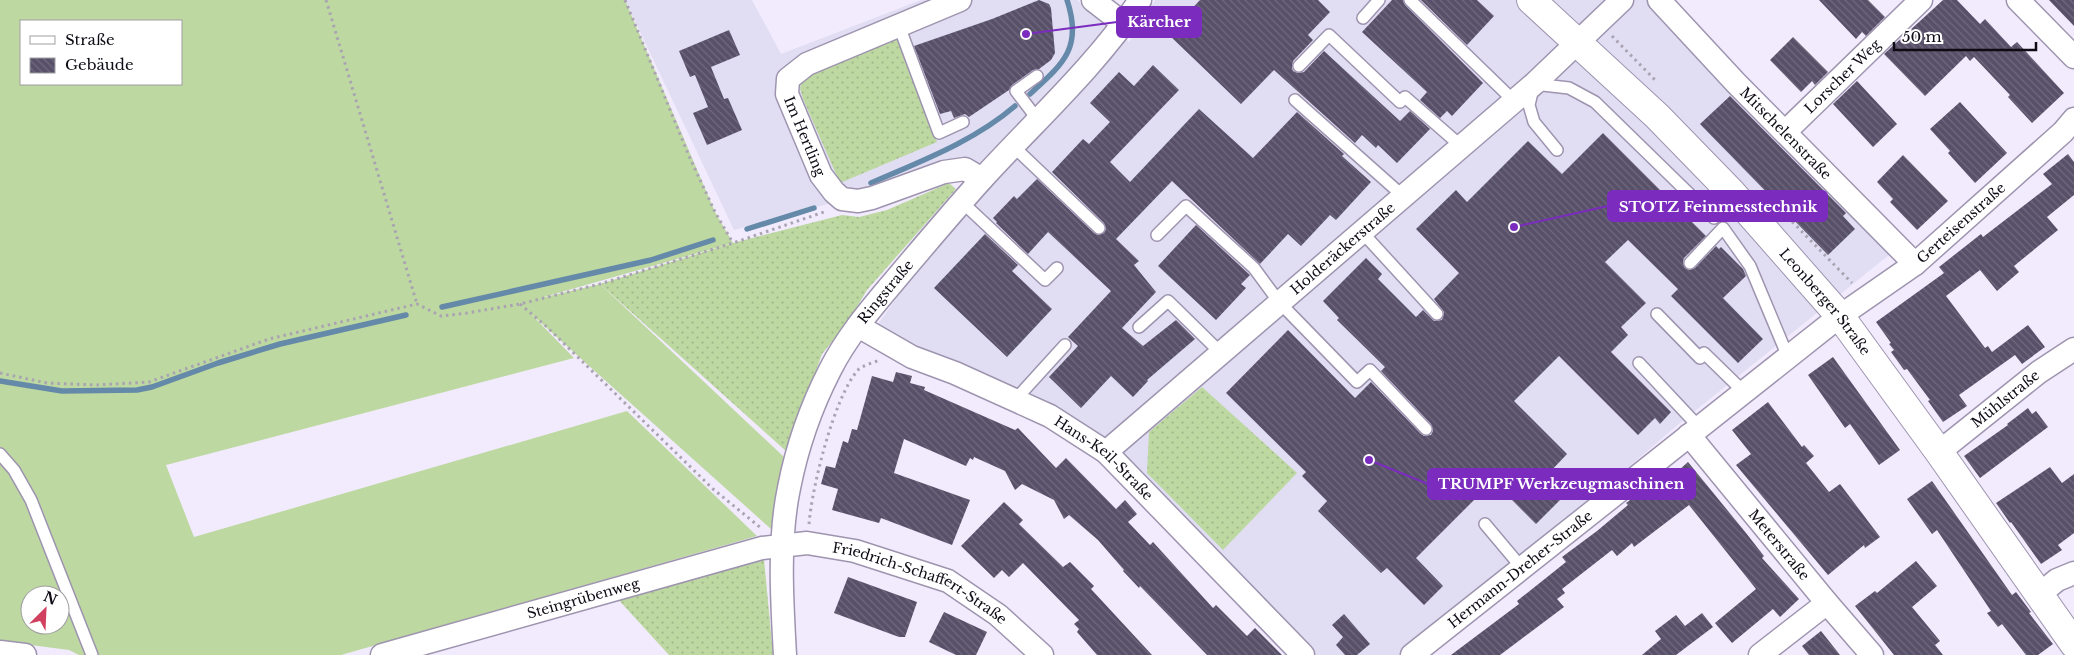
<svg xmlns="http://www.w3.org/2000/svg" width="2074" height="655" font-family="'Libre Baskerville',serif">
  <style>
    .industrial { fill: #e1def3 }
    .grass { fill: url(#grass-dots) }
    .garden { fill: #bdd8a1; fill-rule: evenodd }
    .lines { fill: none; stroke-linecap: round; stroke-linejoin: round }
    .stream { stroke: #6589a8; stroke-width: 5.5 }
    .building { fill: url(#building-back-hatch) }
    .lane-casing { stroke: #9e94af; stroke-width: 14 }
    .street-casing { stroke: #9e94af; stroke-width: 25 }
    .secondary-casing { stroke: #9e94af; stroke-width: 30 }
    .path { stroke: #a9a3b2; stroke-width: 3; stroke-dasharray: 2.5 4; stroke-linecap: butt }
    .lane { stroke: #fff; stroke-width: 11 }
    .street { stroke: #fff; stroke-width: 22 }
    .secondary { stroke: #fff; stroke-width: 28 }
    .labels { text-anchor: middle; stroke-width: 5; stroke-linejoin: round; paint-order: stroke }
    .street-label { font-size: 14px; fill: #0f0b15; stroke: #fff }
    .leader { fill: none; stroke: #7b2cbf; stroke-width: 2 }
    .callout-dot { fill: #7b2cbf; stroke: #fff; stroke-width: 2 }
    .callout { fill: #7b2cbf; stroke: #7b2cbf; stroke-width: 2 }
    .callout-label { font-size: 15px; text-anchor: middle; font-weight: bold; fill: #fff }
  </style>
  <defs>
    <pattern id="grass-dots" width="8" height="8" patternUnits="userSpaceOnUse" patternTransform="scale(1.25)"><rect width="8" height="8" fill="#bdd8a1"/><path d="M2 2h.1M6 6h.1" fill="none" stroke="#a1b88a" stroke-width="1.8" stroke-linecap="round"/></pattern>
    <pattern id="building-back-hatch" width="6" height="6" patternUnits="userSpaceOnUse" patternTransform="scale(1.25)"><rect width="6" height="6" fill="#585069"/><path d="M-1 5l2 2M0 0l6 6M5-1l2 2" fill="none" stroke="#706a7d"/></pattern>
  </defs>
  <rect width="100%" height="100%" fill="#f2ebfd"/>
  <polygon class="industrial" points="625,0 752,0 781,54 921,0 1077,0 1129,42 1155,0 1657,0 1894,251 1680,423 1409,655 1310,655 1106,452 878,324 981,180 944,172 734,230"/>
  <g class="grass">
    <polygon points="897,38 937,142 840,183 803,99 800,88 804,74"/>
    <polygon points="949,183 956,189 867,290 848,322 822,354 787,452 600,284 733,243 842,215 859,217 887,210"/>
    <polygon points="1202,387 1297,473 1223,550 1147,473 1149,432"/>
    <polygon points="764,559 773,655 669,655 615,596 742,563"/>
  </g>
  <path class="garden" d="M0,0H625L715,212L733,243L537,299L600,284L784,457L771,529L530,313L574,358L166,465L194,537L627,411L757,536L341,655H79L69,650L0,641ZM21,21H181V84H21ZM30,595H60V625H30Z"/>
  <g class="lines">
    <g class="stream">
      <path d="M1030,94C1063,64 1083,48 1067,0"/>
      <path d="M871,183C921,161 973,142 1015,106"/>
      <polyline points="747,229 814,208"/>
      <polyline points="442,307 651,260 713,240"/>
      <polyline points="0,381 62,391 137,390 152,387 218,363 280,344 406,315"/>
    </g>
  </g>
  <g class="building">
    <polygon points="1039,0 1049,4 1051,8 1055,53 1051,60 1039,69 1033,70 1012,85 1009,90 969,117 965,114 954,118 951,111 940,114 914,46 992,19"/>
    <polygon points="1200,0 1318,0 1330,12 1308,35 1313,40 1293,61 1292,68 1293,71 1298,73 1304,72 1324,51 1400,121 1410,111 1430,129 1397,163 1378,145 1376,148 1362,135 1355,143 1274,70 1241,104 1168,34"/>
    <polygon points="1392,0 1403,0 1405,5 1483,83 1452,116 1447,111 1440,118 1420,100 1427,92 1362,32"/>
    <polygon points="1421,0 1477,0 1494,16 1467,45"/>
    <polygon points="1819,0 1868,0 1885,17 1866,36 1862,32 1856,39"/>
    <polygon points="1943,0 1957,0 1980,24 1985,19 2011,47 2017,42 2064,93 2032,123 2008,97 2010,95 1974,57 1970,61 1966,56 1925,96 1884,54"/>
    <polygon points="2049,0 2074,0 2074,26"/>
    <polygon points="729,30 740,55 711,67 724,99 728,98 742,130 707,145 693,113 708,107 695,75 690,77 679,51"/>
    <polygon points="1793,37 1828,72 1815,85 1812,81 1801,92 1770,60"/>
    <polygon points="1153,65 1179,90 1110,162 1130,182 1199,109 1253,158 1297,112 1344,154 1342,156 1371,182 1336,220 1330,215 1301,246 1288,234 1260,264 1172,181 1116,239 1139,261 1134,265 1156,292 1122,328 1143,346 1176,320 1195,339 1147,380 1148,381 1133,397 1111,376 1081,408 1049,377 1078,346 1068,337 1111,291 1048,232 1028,254 996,223 997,222 993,218 1014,196 1017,199 1037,179 1094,233 1098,235 1104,233 1106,229 1104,223 1052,172 1083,139 1089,144 1110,122 1090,103 1119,72 1134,86"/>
    <polygon points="1857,81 1897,124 1873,147 1833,104"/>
    <polygon points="1730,96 1846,213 1843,216 1855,229 1828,255 1700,124"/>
    <polygon points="1960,102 2007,153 1975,183 1948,153 1950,151 1930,129"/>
    <polygon points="1603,133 1706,236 1684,258 1683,262 1685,268 1689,270 1695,268 1716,246 1719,249 1721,247 1743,269 1746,276 1723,298 1763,339 1738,363 1671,296 1678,289 1628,240 1605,262 1646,303 1621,327 1628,335 1611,352 1671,412 1660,424 1655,418 1638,435 1559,356 1514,401 1567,454 1549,473 1568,492 1536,524 1493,481 1416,558 1443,586 1424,605 1387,568 1381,573 1318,511 1327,501 1302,476 1306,472 1226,393 1288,330 1355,398 1371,382 1421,434 1424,436 1431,435 1433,431 1431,424 1381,371 1385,367 1337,320 1339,318 1323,301 1366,258 1382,274 1378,279 1416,317 1423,310 1434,321 1442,320 1444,312 1434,299 1459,273 1416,229 1456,190 1467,202 1528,141 1562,174"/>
    <polygon points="2068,154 2074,162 2074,195 2047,217 2058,230 2014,266 2019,272 1997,291 1980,270 1946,296 1985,348 1988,346 1992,352 2028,325 2045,347 2022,364 2015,355 1959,395 1967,406 1943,422 1928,401 1930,400 1907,369 1904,370 1891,352 1894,350 1889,344 1891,343 1876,322 1944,273 1939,267 1981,234 1983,237 2052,184 2043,174"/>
    <polygon points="1903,155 1948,201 1917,230 1890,202 1893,199 1877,182"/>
    <polygon points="1196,225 1250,275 1241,284 1246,288 1216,320 1158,266"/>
    <polygon points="985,234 1018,265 1012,271 1052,309 1007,357 934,288"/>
    <polygon points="1833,357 1900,450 1879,465 1850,424 1845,428 1808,375"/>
    <polygon points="896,372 912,376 910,383 925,387 924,390 1015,430 1018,428 1056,468 1066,458 1116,509 1125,500 1137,514 1128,522 1150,545 1153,542 1213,608 1216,605 1247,636 1255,628 1282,655 1207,655 1140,586 1139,588 1123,571 1124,570 1098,540 1069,515 1064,519 1054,500 1022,484 1015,490 1005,471 974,457 973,460 970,458 966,466 904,439 894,473 970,500 952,545 881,518 879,523 832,510 838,489 821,484 826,466 835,468 843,441 848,443 852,429 857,430 872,376 893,382"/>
    <polygon points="1768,402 1802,447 1804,445 1814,456 1806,463 1829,492 1840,484 1880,537 1865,548 1864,545 1828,575 1736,465 1751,454 1732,430"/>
    <polygon points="2028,408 2032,414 2036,411 2048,427 1980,478 1964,456 2008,425 2007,424"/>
    <polygon points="1688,462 1746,533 1764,556 1762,558 1799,599 1780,617 1773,609 1732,643 1715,623 1756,589 1689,505 1634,547 1632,543 1617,556 1612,550 1562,589 1565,593 1557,599 1564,607 1500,655 1451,655 1519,604 1517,601 1566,562 1562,557 1597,531 1628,505 1626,503 1648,487 1653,493"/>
    <polygon points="2050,467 2062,483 2074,474 2074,533 2058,545 2062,550 2041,564 2011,522 2010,523 1996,503"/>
    <polygon points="1932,481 2012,595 2016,592 2031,612 2029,613 2053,644 2038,655 2026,655 2002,624 1998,627 1987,613 1991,611 1937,530 1932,534 1907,499"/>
    <polygon points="1004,502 1023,520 1019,524 1063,567 1070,562 1094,586 1091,589 1152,655 1097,655 1077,632 1079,629 1074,624 1079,620 1023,563 1009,577 1002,570 994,578 961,546"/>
    <polygon points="1916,561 1937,586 1912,607 1940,641 1935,645 1943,655 1894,655 1855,606 1875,591 1877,593"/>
    <polygon points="848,577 917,602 905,637 899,637 834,613"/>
    <polygon points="944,612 987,632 976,655 956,655 929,642"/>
    <polygon points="1702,613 1713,627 1676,655 1642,655 1661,639 1655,631 1676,615 1685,626"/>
    <polygon points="1344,614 1370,644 1357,655 1345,655 1336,645 1343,637 1332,625"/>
    <polygon points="1821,631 1840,655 1809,655 1802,646"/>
  </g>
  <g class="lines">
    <defs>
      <g id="lane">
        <polyline points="1410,0 1514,101"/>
        <polyline points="1363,18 1379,0"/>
        <polyline points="899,26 939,133 963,122"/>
        <polyline points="1299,66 1329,35 1400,102 1405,97 1461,146"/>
        <polyline points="1037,76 1016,91 1038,120"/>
        <polyline points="1295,100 1403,196"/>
        <polyline points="1013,146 1099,228"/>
        <polyline points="1557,150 1534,122 1529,105 1534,84 1569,88 1595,102 1714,218"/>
        <polyline points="962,202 1045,280 1057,268"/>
        <polyline points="1362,232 1437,314"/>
        <polyline points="1157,235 1186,206 1254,268 1279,302 1357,382 1370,370 1426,429"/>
        <polyline points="1690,263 1723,228 1750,266 1788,357"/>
        <polyline points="1657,314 1700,358 1704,353 1744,392"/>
        <polyline points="1139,327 1168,301 1221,353"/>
        <polyline points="1639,363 1699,427"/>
        <polyline points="1015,400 1065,345"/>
        <polyline points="0,454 14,470 31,500 92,655"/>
        <polyline points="1485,524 1522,568"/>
      </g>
      <g id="street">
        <path id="s1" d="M960,0L807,64L788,79L787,94L821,175L834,192L842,199L858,201L872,198L944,172L965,169L982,179"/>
        <polyline points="1093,0 1124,24"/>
        <path id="s2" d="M1659,0L1736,83L1915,264"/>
        <polyline points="2018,0 2074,57"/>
        <path id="s3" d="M1785,132L1921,0"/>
        <path id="s4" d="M858,326L912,357L955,373L1050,416L1106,452L1303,655"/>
        <path id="s5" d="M1689,435L1827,603L1872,655"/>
        <path id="s6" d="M1106,452L1534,84L1622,0"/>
        <path id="s7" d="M1939,452L2039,372L2074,349"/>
        <polyline points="2040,594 2057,580 2074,573"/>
        <polyline points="0,652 25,655"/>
        <path id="s8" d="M382,655L762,548L807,543L855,551L948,581L998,615L1042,655"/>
        <path id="s9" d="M785,655C782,602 778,540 789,488C797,447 811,407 830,370C848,334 876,303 901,273C928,241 955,209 983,178C1036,120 1096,66 1140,0"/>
        <path id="s10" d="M1412,655L1840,316L1915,264L2063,132L2074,119"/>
        <polyline points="1760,655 1827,603"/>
      </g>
      <g id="secondary">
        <path id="s11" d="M1531,0L1657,116L1731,192L1840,316L1939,452L2074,644"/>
      </g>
    </defs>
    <use href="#lane" class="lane-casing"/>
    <use href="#street" class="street-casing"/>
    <use href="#secondary" class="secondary-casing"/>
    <g class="path">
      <polyline points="326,0 417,304"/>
      <polyline points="625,0 689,156 715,212 733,243"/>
      <polyline points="1612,36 1657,82"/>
      <polyline points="1774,203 1852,283"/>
      <polyline points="520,304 547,327 713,489 761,528"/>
      <polyline points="0,373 47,383 96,385 149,382 269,339 417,304 441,316 467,313 520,304 600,284 733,243 827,211"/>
      <path d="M809,524C812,487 834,397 858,370C863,365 873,363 879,360"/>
    </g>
    <use href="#lane" class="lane"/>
    <use href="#street" class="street"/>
    <use href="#secondary" class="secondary"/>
  </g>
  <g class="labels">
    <g class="street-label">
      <text dy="5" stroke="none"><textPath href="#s3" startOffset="80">Lorscher Weg</textPath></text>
      <text dy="5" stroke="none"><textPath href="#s2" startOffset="184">Mitschelenstraße</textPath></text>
      <text dy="5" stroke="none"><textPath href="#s1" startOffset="251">Im Hertling</textPath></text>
      <text dy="5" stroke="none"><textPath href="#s10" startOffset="699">Gerteisenstraße</textPath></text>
      <text dy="5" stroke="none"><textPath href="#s6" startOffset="312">Holderäckerstraße</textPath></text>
      <text dy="5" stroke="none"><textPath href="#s9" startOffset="389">Ringstraße</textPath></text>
      <text dy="5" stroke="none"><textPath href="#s11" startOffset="422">Leonberger Straße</textPath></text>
      <text dy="5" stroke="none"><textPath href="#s7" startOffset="85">Mühlstraße</textPath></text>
      <text dy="5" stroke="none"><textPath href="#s4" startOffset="281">Hans-Keil-Straße</textPath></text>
      <text dy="5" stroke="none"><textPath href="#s5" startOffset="142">Meterstraße</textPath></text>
      <text dy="5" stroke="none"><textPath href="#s10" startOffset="138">Hermann-Dreher-Straße</textPath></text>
      <text dy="5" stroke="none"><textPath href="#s8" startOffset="561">Friedrich-Schaffert-Straße</textPath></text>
      <text dy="5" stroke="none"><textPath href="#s8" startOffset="209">Steingrübenweg</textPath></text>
    </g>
  </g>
  <path class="leader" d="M1026 34L1117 22M1514 227L1608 206M1369 460L1428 484"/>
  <g class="callout-dot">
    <circle cx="1026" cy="34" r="5"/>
    <circle cx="1514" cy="227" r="5"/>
    <circle cx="1369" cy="460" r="5"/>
  </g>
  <g class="callout">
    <rect x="1117" y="7" width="84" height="30" rx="5"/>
    <rect x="1608" y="191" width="219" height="30" rx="5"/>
    <rect x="1428" y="469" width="267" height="30" rx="5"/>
  </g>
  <g class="callout-label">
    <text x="1159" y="27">Kärcher</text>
    <text x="1718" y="212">STOTZ Feinmesstechnik</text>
    <text x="1561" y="489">TRUMPF Werkzeugmaschinen</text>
  </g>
  <rect x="20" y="20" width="162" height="65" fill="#ffffff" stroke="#9f9da1"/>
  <rect x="30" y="36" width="25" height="8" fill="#ffffff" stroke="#9f9da1"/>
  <text x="65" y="45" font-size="15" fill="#0f0b15">Straße</text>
  <rect x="30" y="58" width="25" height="15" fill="url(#building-back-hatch)" stroke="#9f9da1"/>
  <text x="65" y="70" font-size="15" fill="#0f0b15">Gebäude</text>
  <g transform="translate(45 610) rotate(24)"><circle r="24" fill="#ffffff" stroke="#9f9da1"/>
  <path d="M0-4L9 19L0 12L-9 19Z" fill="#d1415f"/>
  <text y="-8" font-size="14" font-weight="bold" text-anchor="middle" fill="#0f0b15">N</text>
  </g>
  <path d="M1894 42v8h142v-8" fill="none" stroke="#0f0b15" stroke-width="2.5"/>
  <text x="1902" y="42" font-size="15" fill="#0f0b15" stroke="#ffffff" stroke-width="4" paint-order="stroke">50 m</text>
</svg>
